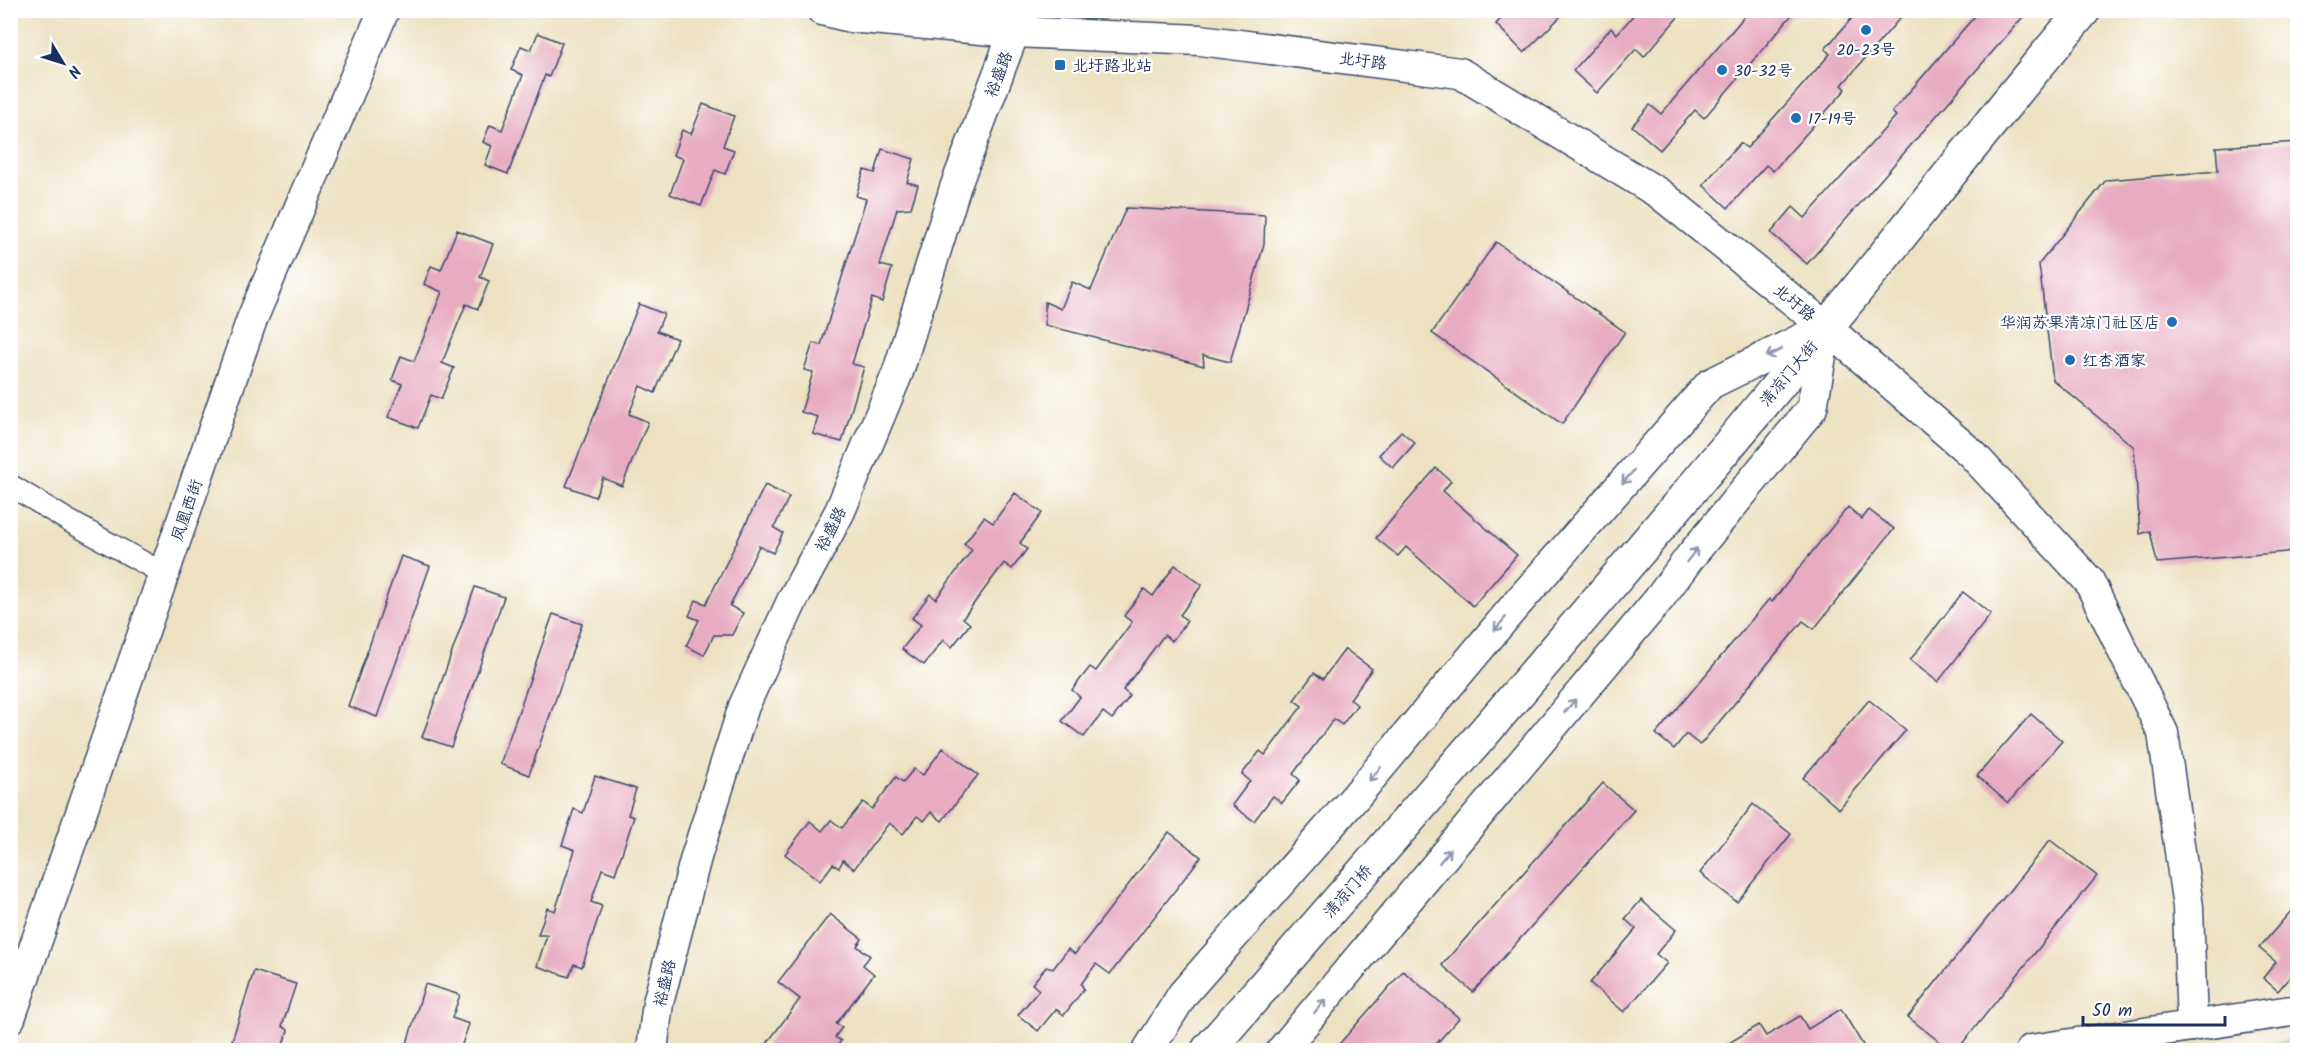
<svg xmlns="http://www.w3.org/2000/svg" width="2308" height="1061" font-family="Kalam,'LXGW WenKai TC',sans-serif">
  <style>
    .green { fill: #98d489; stroke: #5a8274; stroke-width: 1.5 }
    .building { fill: #e7acc1 }
    .lines { fill: none; stroke-linecap: round; stroke-linejoin: round }
    .street-casing { stroke: #3a4a6d; stroke-width: 24 }
    .secondary-casing { stroke: #3a4a6d; stroke-width: 33 }
    .primary-casing { stroke: #3a4a6d; stroke-width: 36 }
    .street { stroke: #fff; stroke-width: 21 }
    .secondary { stroke: #fff; stroke-width: 30 }
    .primary { stroke: #fff; stroke-width: 33 }
    .oneway { stroke: #8d97ae }
    .poi-dot { fill: #1f6fb2; stroke: #fff; stroke-width: 2 }
    .labels { text-anchor: middle; stroke-width: 4.5; stroke-linejoin: round; paint-order: stroke }
    .poi-label { font-size: 16px; fill: #1b2f5e; stroke: #fff; text-anchor: start }
    .street-label { font-size: 16px; fill: #1b2f5e; stroke: #fff }
  </style>
  <rect width="100%" height="100%" fill="#fff"/>
  <filter id="ink" filterUnits="userSpaceOnUse"><feTurbulence type="fractalNoise" baseFrequency=".0167" numOctaves="2"/><feDisplacementMap in="SourceGraphic" scale="12" xChannelSelector="R" yChannelSelector="G"/><feConvolveMatrix kernelMatrix="1 2 1 2 8 2 1 2 1" color-interpolation-filters="sRGB"/></filter>
  <filter id="wash" filterUnits="userSpaceOnUse"><feTurbulence type="fractalNoise" baseFrequency=".008" numOctaves="4" result="noise"/><feDisplacementMap in="SourceGraphic" scale="24" xChannelSelector="R" yChannelSelector="G"/><feGaussianBlur stdDeviation="1.35" result="paint"/><feColorMatrix in="noise" values="0 0 0 0 0 0 0 0 0 0 0 0 0 0 0 0 0 1.4 0 .05"/><feComposite in="paint" operator="in"/></filter>
  <g filter="url(#wash)">
    <rect width="100%" height="100%" fill="#ece1c1"/>
    <polygon class="green" points="2297,1040 2297,1050 2224,1050"/>
    <g id="blocks">
      <g class="building">
        <polygon points="1509,10 1567,10 1524,53 1496,24"/>
        <polygon points="1638,10 1684,10 1644,57 1636,49 1597,93 1573,71 1611,28 1617,34"/>
        <polygon points="1750,10 1796,10 1704,118 1695,110 1660,150 1632,126 1650,105 1661,114"/>
        <polygon points="1859,10 1907,10 1842,85 1846,89 1773,171 1766,165 1728,208 1703,185 1740,143 1747,148 1830,54 1825,49"/>
        <polygon points="1980,10 2029,10 1807,264 1771,233 1793,207 1805,218 1896,116 1892,112"/>
        <polygon points="538,33 562,43 549,77 545,75 508,174 485,165 492,146 483,142 490,125 502,130 523,75 511,70 521,46 531,50"/>
        <polygon points="703,104 734,116 723,146 734,150 725,174 715,170 701,206 670,194 683,159 673,155 682,130 691,134"/>
        <polygon points="2298,142 2298,551 2157,563 2150,531 2140,534 2134,447 2053,380 2039,264 2106,180 2218,171 2216,147"/>
        <polygon points="882,149 914,159 907,182 918,185 911,208 897,209 880,265 892,268 882,302 872,298 852,364 864,367 842,442 813,434 818,417 801,412 813,372 804,370 813,343 821,345 866,199 856,196 864,170 875,173"/>
        <polygon points="1126,208 1265,215 1264,244 1230,362 1203,355 1204,366 1045,325 1045,302 1061,309 1072,282 1091,290"/>
        <polygon points="457,230 493,244 480,277 489,281 478,309 466,304 442,363 454,368 441,399 431,395 418,428 388,417 402,384 392,380 401,356 414,361 442,292 424,284 431,266 441,270"/>
        <polygon points="1496,242 1625,332 1562,424 1432,333"/>
        <polygon points="639,304 664,314 657,331 677,339 655,393 640,386 629,414 648,422 622,486 603,478 595,497 566,486"/>
        <polygon points="1401,431 1415,443 1393,468 1379,455"/>
        <polygon points="1436,468 1451,481 1443,491 1517,555 1473,606 1406,547 1398,556 1376,538"/>
        <polygon points="765,485 789,497 774,528 783,533 773,553 759,546 730,606 743,613 732,635 714,635 704,655 686,646 699,620 689,616 696,600 706,604"/>
        <polygon points="1015,493 1042,513 1020,543 1027,549 1012,569 1004,563 963,618 970,624 952,647 943,640 924,665 902,649 921,625 912,618 930,594 936,599 972,550 964,544 984,517 993,523"/>
        <polygon points="1848,507 1862,519 1869,510 1894,529 1814,629 1803,621 1700,745 1686,734 1674,749 1656,734 1769,599 1772,602"/>
        <polygon points="401,556 430,566 377,717 348,706"/>
        <polygon points="1175,565 1202,585 1180,615 1187,621 1172,641 1164,635 1123,690 1130,696 1112,719 1103,712 1084,737 1062,721 1080,697 1072,690 1090,667 1096,671 1132,622 1124,616 1144,589 1153,596"/>
        <polygon points="475,587 504,597 451,747 422,737"/>
        <polygon points="1963,592 1991,614 1938,682 1910,660"/>
        <polygon points="553,614 582,624 529,775 500,764"/>
        <polygon points="1345,649 1372,669 1350,699 1357,705 1342,725 1334,719 1293,774 1300,780 1282,803 1273,796 1254,821 1232,805 1250,781 1242,774 1260,751 1265,755 1302,706 1294,700 1314,673 1323,679"/>
        <polygon points="1869,700 1906,730 1839,809 1803,778"/>
        <polygon points="2031,714 2062,741 2008,803 1977,776"/>
        <polygon points="943,748 978,775 942,821 931,812 924,821 917,816 903,834 889,823 854,869 843,860 839,868 833,864 820,881 785,854 810,821 822,831 831,820 842,828 863,802 872,809 896,777 903,782 914,769 923,775"/>
        <polygon points="595,776 636,789 628,815 634,817 615,874 602,869 591,902 602,906 582,967 574,964 569,977 537,966 547,935 538,935 547,908 555,911 575,850 562,845 574,809 583,813"/>
        <polygon points="1603,783 1634,810 1473,992 1442,965"/>
        <polygon points="1753,804 1791,834 1737,902 1700,873"/>
        <polygon points="1169,832 1201,857 1110,974 1096,964 1081,984 1084,989 1064,1015 1056,1009 1038,1031 1018,1015 1039,990 1032,984 1046,967 1053,969 1068,949 1075,954"/>
        <polygon points="2050,840 2097,876 1957,1050 1950,1050 1908,1017"/>
        <polygon points="1641,900 1676,930 1656,954 1667,963 1624,1012 1590,983 1636,929 1625,919"/>
        <polygon points="2298,903 2298,967 2278,991 2263,978 2276,962 2259,948"/>
        <polygon points="830,914 862,939 857,946 870,956 863,965 874,974 836,1024 842,1027 835,1037 841,1041 834,1050 762,1050 800,999 778,982"/>
        <polygon points="254,971 296,984 282,1026 288,1030 281,1050 229,1050"/>
        <polygon points="1403,971 1459,1018 1431,1050 1334,1050"/>
        <polygon points="425,984 460,995 452,1018 469,1024 460,1050 405,1050"/>
        <polygon points="1841,1009 1866,1050 1717,1050 1759,1025 1766,1036 1800,1016 1808,1029"/>
      </g>
    </g>
  </g>
  <g filter="url(#ink)">
    <use href="#blocks" fill-opacity="0" stroke="#3a4a6d" stroke-width="1.5"/>
    <g class="lines">
      <defs>
        <polyline id="street" points="10,485 69,521 164,574"/>
        <g id="secondary">
          <polyline points="822,10 850,17 1014,32 1200,40 1460,73 1660,194 1826,327 1972,454 2089,581 2163,733 2188,907 2192,1026"/>
          <polyline points="10,1018 252,319 384,10"/>
          <polyline points="652,1050 658,1003 696,857 744,706 792,601 840,511 898,372 955,188 1014,32 1024,10"/>
          <polyline points="1148,1050 1183,994 1356,796 1514,607 1710,384 1826,327"/>
          <polyline points="1282,1050 1659,599 1690,557 1812,408 1826,327"/>
          <polyline points="2031,1050 2298,1010"/>
        </g>
        <path id="primary" d="M1208,1050C1416,812 1624,573 1825,329C1912,223 1995,114 2084,10"/>
      </defs>
      <use href="#street" class="street-casing"/>
      <use href="#secondary" class="secondary-casing"/>
      <use href="#primary" class="primary-casing"/>
      <use href="#street" class="street"/>
      <use href="#secondary" class="secondary"/>
      <use href="#primary" class="primary"/>
    </g>
    <defs><path id="oneway-shaft" d="M-6 0H5M1.5-3L5.5 0L1.5 3" fill="none" stroke-width="1.6" stroke-linecap="round" stroke-linejoin="round" transform="scale(1.5)"/></defs>
    <g class="oneway">
      <use href="#oneway-shaft" transform="translate(1774 353) rotate(154)"/>
      <use href="#oneway-shaft" transform="translate(1628 477) rotate(131)"/>
      <use href="#oneway-shaft" transform="translate(1692 555) rotate(-52)"/>
      <use href="#oneway-shaft" transform="translate(1500 624) rotate(130)"/>
      <use href="#oneway-shaft" transform="translate(1570 706) rotate(-50)"/>
      <use href="#oneway-shaft" transform="translate(1375 774) rotate(130)"/>
      <use href="#oneway-shaft" transform="translate(1445 856) rotate(-50)"/>
      <use href="#oneway-shaft" transform="translate(1320 1006) rotate(-50)"/>
    </g>
  </g>
  <g class="poi-dot">
    <circle cx="1866" cy="30" r="6"/>
    <rect x="1054" y="59" width="12" height="12" rx="3"/>
    <circle cx="1722" cy="70" r="6"/>
    <circle cx="1796" cy="118" r="6"/>
    <circle cx="2172" cy="322" r="6"/>
    <circle cx="2070" cy="360" r="6"/>
  </g>
  <g class="labels">
    <g class="poi-label">
      <text x="1866" y="55" text-anchor="middle">20-23号</text>
      <text x="1072" y="71">北圩路北站</text>
      <text x="1734" y="76">30-32号</text>
      <text x="1808" y="124">17-19号</text>
      <text x="2160" y="328" text-anchor="end">华润苏果清凉门社区店</text>
      <text x="2082" y="366">红杏酒家</text>
    </g>
    <g class="street-label">
      <text transform="translate(1363 60) rotate(7)" y="6">北圩路</text>
      <text transform="translate(998 74) rotate(-69)" y="6">裕盛路</text>
      <text transform="translate(1795 302) rotate(39)" y="6">北圩路</text>
      <text transform="translate(1788 373) rotate(-50)" y="6">清凉门大街</text>
      <text transform="translate(186 510) rotate(-71)" y="6">凤凰西街</text>
      <text transform="translate(830 529) rotate(-63)" y="6">裕盛路</text>
      <text transform="translate(1347 891) rotate(-49)" y="6">清凉门桥</text>
      <text transform="translate(664 983) rotate(-77)" y="6">裕盛路</text>
    </g>
  </g>
  <rect width="2308" height="1061" fill="none" stroke="#fff" stroke-width="36"/>
  <g transform="translate(63 63) rotate(128)" stroke="#ffffff" stroke-width="4.5" paint-order="stroke">
  <path d="M0-4.5L10 22L0 15L-10 22Z" fill="#1b2f5e"/>
  <text y="-9" font-size="16" font-weight="bold" text-anchor="middle" fill="#1b2f5e">N</text>
  </g>
  <path d="M2083 1016v9h142v-9" fill="none" stroke="#1b2f5e" stroke-width="3"/>
  <text x="2092" y="1016" font-size="18" fill="#1b2f5e" stroke="#ffffff" stroke-width="4.5" paint-order="stroke">50 m</text>
</svg>
